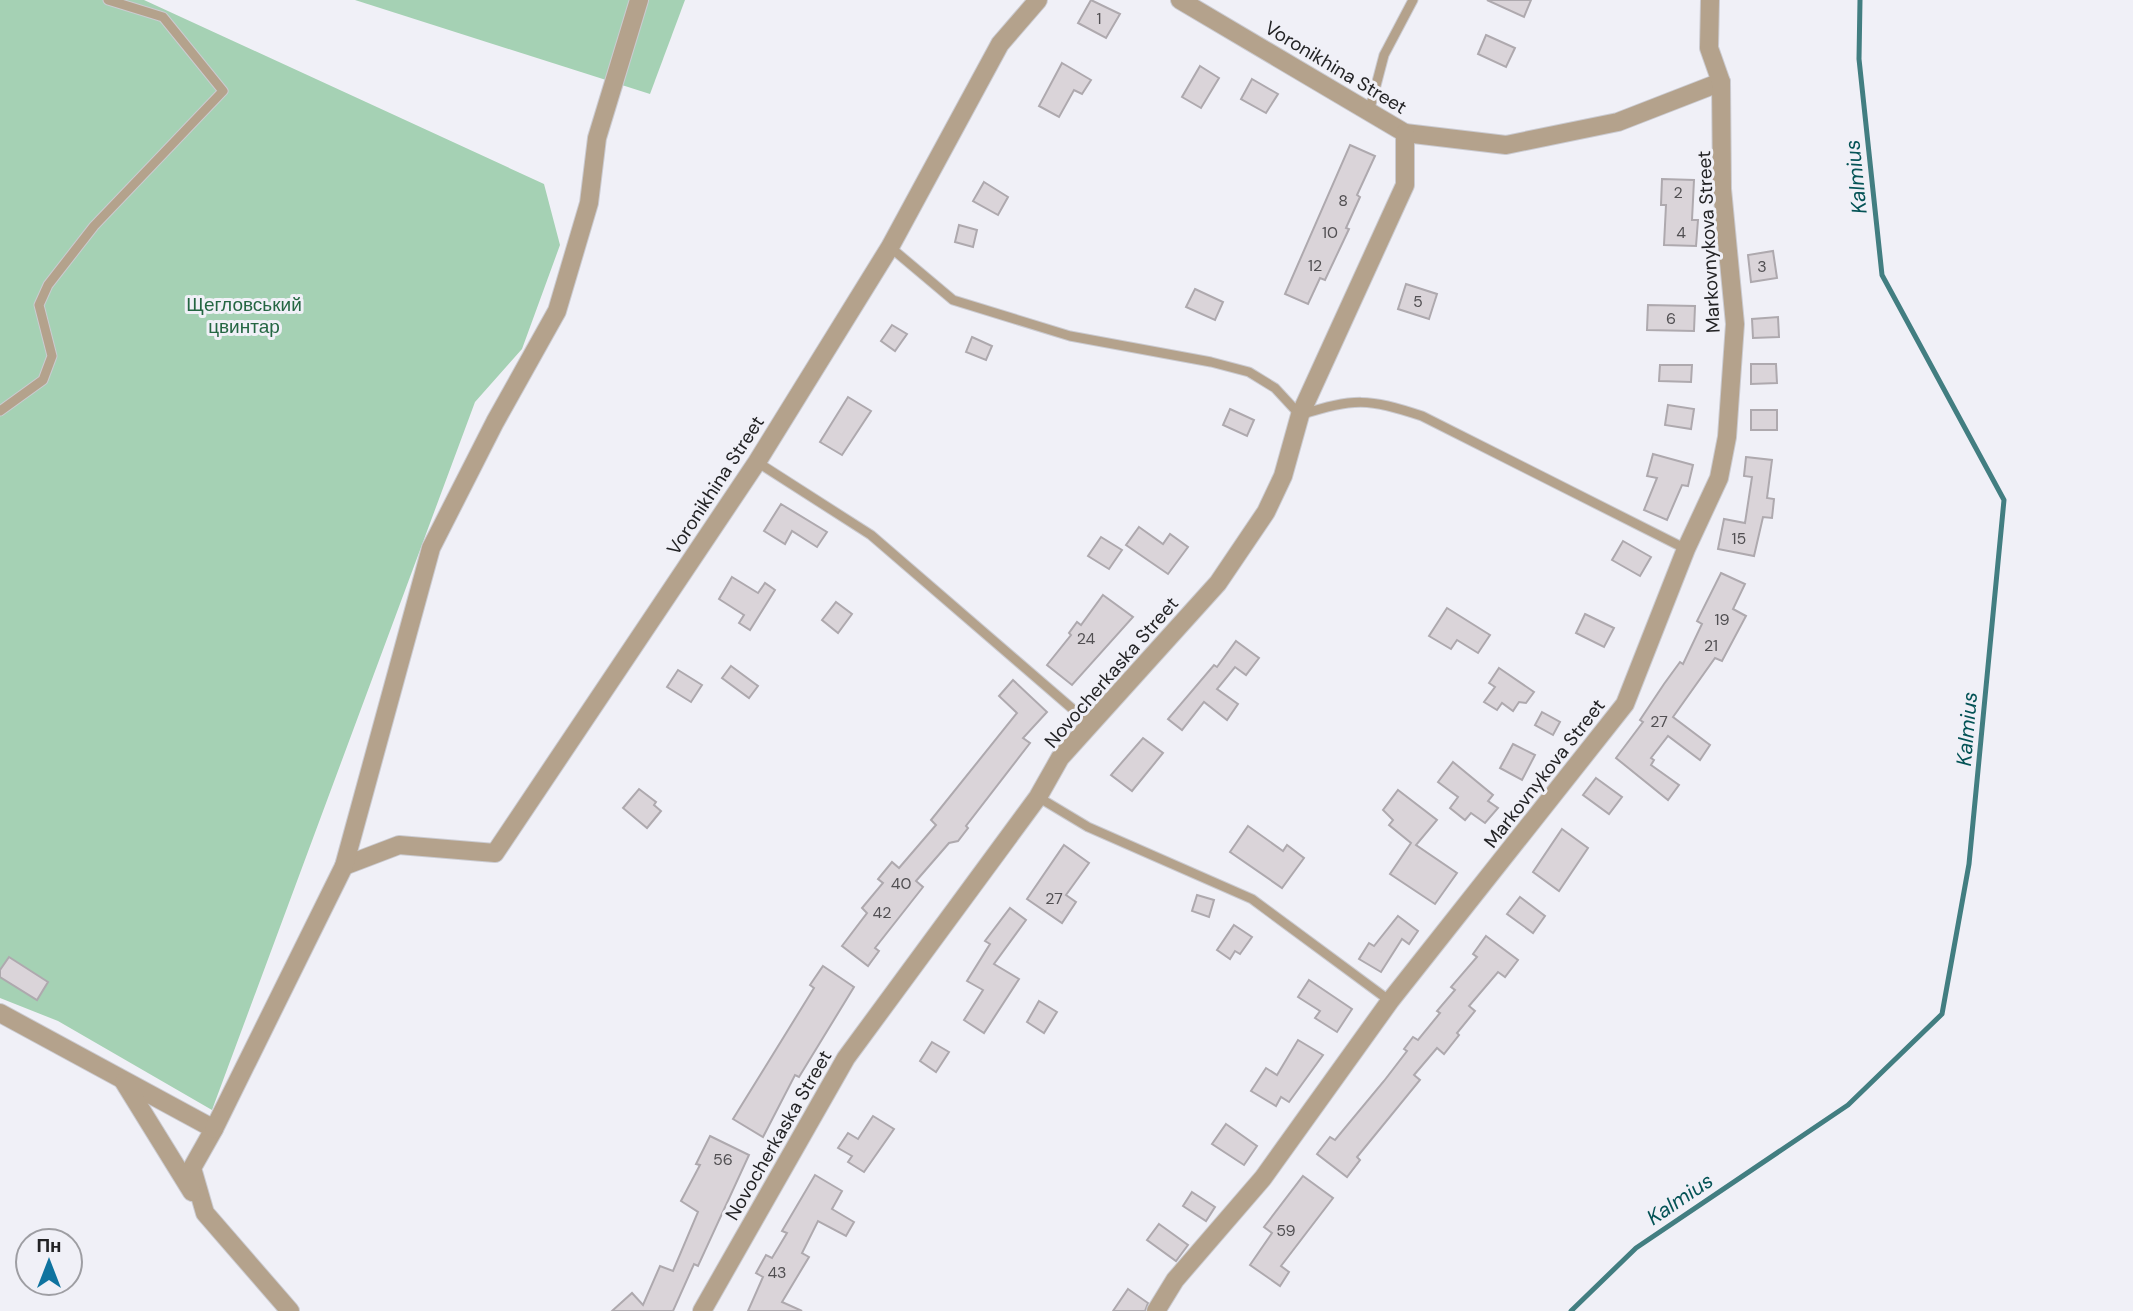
<svg xmlns="http://www.w3.org/2000/svg" width="2133" height="1311" font-family="'DM Sans',sans-serif">
  <style>
    .green { fill: #a5d1b4 }
    .lines { fill: none; stroke-linecap: round; stroke-linejoin: round }
    .stream { stroke: #427e81; stroke-width: 5 }
    .building { fill: #dad4d9; stroke: #aea9ae; stroke-width: 2 }
    .lane-casing { stroke: #cbcbd1; stroke-width: 11 }
    .street-casing { stroke: #cbcbd1; stroke-width: 20 }
    .lane { stroke: #b4a28c; stroke-width: 9 }
    .street { stroke: #b4a28c; stroke-width: 18 }
    .labels { text-anchor: middle; stroke-width: 6; stroke-linejoin: round; paint-order: stroke }
    .number-label { font-size: 16px; fill: #514f52 }
    .street-label { font-size: 19px; fill: #232325; stroke: #f0f0f7 }
    .park-label { font-size: 19px; fill: #246642; stroke: #f0f0f7 }
    .water-label { font-size: 21px; font-style: italic; fill: #045356; stroke: #f0f0f7 }
  </style>
  <rect width="100%" height="100%" fill="#f0f0f7"/>
  <g class="green">
    <polygon points="0,0 144,0 544,184 560,245 522,349 475,402 212,1110 58,1021 0,998"/>
    <polygon points="355,0 685,0 650,94"/>
  </g>
  <g class="lines">
    <polyline class="stream" points="1571,1311 1636,1248 1848,1105 1942,1014 1969,864 2004,500 1882,275 1859,59 1860,0"/>
  </g>
  <g class="building">
    <polygon points="1091,0 1120,14 1106,38 1078,23"/>
    <polygon points="1487,0 1531,0 1524,17"/>
    <polygon points="1486,35 1515,48 1506,67 1478,54"/>
    <polygon points="1062,63 1091,80 1082,94 1074,90 1059,117 1039,106"/>
    <polygon points="1200,66 1219,78 1201,108 1182,97"/>
    <polygon points="1252,79 1278,94 1266,113 1241,99"/>
    <polygon points="1350,145 1375,156 1357,195 1360,197 1346,228 1349,229 1325,280 1320,278 1308,304 1285,294"/>
    <polygon points="1662,179 1694,180 1692,220 1698,220 1696,246 1664,245 1666,205 1661,205"/>
    <polygon points="984,182 1008,197 998,215 973,201"/>
    <polygon points="959,225 977,230 973,247 955,242"/>
    <polygon points="1773,251 1777,278 1751,282 1748,255"/>
    <polygon points="1406,284 1437,294 1429,319 1398,309"/>
    <polygon points="1195,289 1223,302 1215,320 1186,307"/>
    <polygon points="1648,305 1695,306 1694,331 1647,330"/>
    <polygon points="1778,317 1779,337 1753,338 1752,319"/>
    <polygon points="892,325 907,334 895,351 881,341"/>
    <polygon points="972,337 992,346 986,360 966,352"/>
    <polygon points="1751,364 1776,364 1777,383 1751,384"/>
    <polygon points="1660,365 1692,365 1691,382 1659,381"/>
    <polygon points="848,397 871,411 842,455 820,442"/>
    <polygon points="1668,405 1694,409 1691,429 1665,425"/>
    <polygon points="1230,409 1254,420 1247,436 1223,425"/>
    <rect x="1751" y="410" width="26" height="20"/>
    <polygon points="1653,454 1693,465 1688,486 1682,485 1667,520 1644,510 1657,478 1647,476"/>
    <polygon points="1746,457 1772,460 1767,498 1774,499 1772,518 1763,517 1754,556 1718,549 1724,519 1745,523 1752,477 1744,476"/>
    <polygon points="781,504 827,532 817,547 792,531 785,544 764,531"/>
    <polygon points="1139,527 1163,544 1170,534 1188,547 1168,574 1126,545"/>
    <polygon points="1101,537 1122,550 1109,569 1088,556"/>
    <polygon points="1623,541 1651,557 1640,576 1612,560"/>
    <polygon points="1721,573 1745,584 1733,609 1746,616 1722,661 1715,658 1673,717 1710,745 1700,760 1668,736 1651,758 1654,760 1651,765 1679,785 1668,800 1616,758 1643,722 1640,720 1664,684 1680,662 1683,664 1702,624 1697,621"/>
    <polygon points="732,577 758,593 765,583 775,590 750,630 739,623 744,615 719,599"/>
    <polygon points="1103,595 1133,617 1072,685 1047,665 1071,635 1069,633 1077,622 1081,625"/>
    <polygon points="836,602 852,614 838,633 822,620"/>
    <polygon points="1447,608 1490,635 1478,653 1457,640 1451,649 1429,636"/>
    <polygon points="1585,614 1614,628 1604,647 1576,633"/>
    <polygon points="1236,641 1259,658 1246,675 1235,667 1217,689 1238,704 1227,720 1204,702 1182,730 1168,719 1214,665 1217,667"/>
    <polygon points="731,666 758,686 749,698 722,678"/>
    <polygon points="1499,668 1534,692 1526,703 1519,702 1513,711 1502,703 1497,710 1484,702 1495,687 1489,683"/>
    <polygon points="678,670 702,685 691,702 667,687"/>
    <polygon points="1013,680 1047,712 1023,738 1030,743 966,826 968,828 958,841 949,843 916,881 923,887 875,948 879,951 868,966 842,946 867,913 862,908 883,883 878,879 892,862 899,868 936,825 931,820 1017,713 999,696"/>
    <polygon points="1542,712 1560,722 1553,735 1535,725"/>
    <polygon points="1143,738 1163,753 1132,791 1111,775"/>
    <polygon points="1513,744 1535,755 1522,780 1500,768"/>
    <polygon points="1453,762 1493,795 1488,801 1498,808 1485,823 1471,813 1465,820 1450,808 1458,797 1438,782"/>
    <polygon points="1596,778 1622,797 1609,814 1583,795"/>
    <polygon points="639,789 656,802 654,805 661,811 647,828 623,808"/>
    <polygon points="1398,790 1437,820 1416,845 1457,873 1435,904 1390,874 1411,843 1389,825 1393,820 1383,810"/>
    <polygon points="1248,826 1283,851 1287,845 1304,858 1282,888 1230,852"/>
    <polygon points="1562,829 1588,848 1559,891 1533,872"/>
    <polygon points="1064,845 1089,863 1066,895 1076,902 1062,923 1027,899"/>
    <polygon points="1197,895 1214,900 1209,917 1192,911"/>
    <polygon points="1520,897 1545,916 1533,933 1507,914"/>
    <polygon points="1010,908 1026,920 994,964 1019,979 984,1033 964,1020 983,990 967,981 990,944 985,941"/>
    <polygon points="1398,916 1418,931 1409,944 1402,939 1381,972 1359,959 1369,943 1374,946"/>
    <polygon points="1234,925 1252,937 1240,954 1235,951 1230,959 1217,950"/>
    <polygon points="1486,936 1518,960 1505,977 1498,972 1469,1006 1475,1011 1457,1033 1459,1035 1444,1054 1437,1048 1414,1075 1420,1080 1357,1157 1360,1160 1347,1177 1317,1154 1330,1137 1335,1140 1384,1081 1407,1051 1404,1049 1413,1037 1418,1040 1440,1013 1437,1011 1455,990 1451,987 1477,957 1473,954"/>
    <polygon points="9,957 48,982 37,1000 0,977 0,970"/>
    <polygon points="823,966 854,987 799,1077 795,1075 763,1137 733,1119 814,988 810,985"/>
    <polygon points="1309,980 1352,1009 1337,1032 1315,1018 1320,1011 1298,997"/>
    <polygon points="1039,1001 1057,1012 1044,1033 1027,1022"/>
    <polygon points="1298,1040 1323,1055 1289,1102 1281,1097 1276,1106 1251,1091 1266,1068 1277,1075"/>
    <polygon points="932,1042 949,1052 936,1072 920,1061"/>
    <polygon points="873,1116 894,1129 864,1172 848,1162 852,1156 838,1148 848,1133 858,1139"/>
    <polygon points="1226,1124 1257,1146 1244,1165 1212,1144"/>
    <polygon points="710,1136 749,1155 698,1266 694,1264 673,1311 612,1311 632,1293 643,1305 660,1266 673,1271 698,1212 681,1201 700,1165 696,1164"/>
    <polygon points="815,1175 842,1191 832,1209 854,1222 846,1236 818,1221 802,1253 809,1257 782,1302 802,1311 748,1311 763,1277 756,1273 766,1255 772,1258 787,1233 782,1231"/>
    <polygon points="1303,1176 1333,1198 1281,1266 1289,1272 1280,1286 1250,1265 1272,1233 1264,1227"/>
    <polygon points="1192,1192 1215,1207 1206,1221 1183,1206"/>
    <polygon points="1159,1224 1188,1245 1176,1261 1147,1240"/>
    <polygon points="1128,1289 1148,1303 1145,1311 1113,1311"/>
  </g>
  <g class="lines">
    <defs>
      <g id="lane">
        <polyline points="1369,112 1384,55 1413,0"/>
        <path d="M890,247L953,300L1070,336L1211,362L1249,372L1275,388L1300,415C1355,398 1367,398 1422,416L1686,549"/>
        <polyline points="0,411 43,380 52,356 39,305 48,285 94,226 223,91 163,17 108,0"/>
        <polyline points="757,462 871,535 1090,724"/>
        <polyline points="1038,797 1088,827 1252,899 1390,1001"/>
      </g>
      <g id="street">
        <polyline points="1180,0 1405,133 1506,145 1618,122 1721,82"/>
        <polyline points="344,866 399,845 495,853 757,462 890,247 1000,44 1038,0"/>
        <polyline points="0,1013 214,1129 192,1168 205,1213 290,1311"/>
        <polyline points="124,1082 192,1192"/>
        <polyline points="214,1129 344,866 431,548 495,422 557,311 589,203 597,138 639,0"/>
        <polyline points="702,1311 846,1058 1038,797 1060,758 1218,583 1266,512 1283,476 1300,415 1405,185 1405,133"/>
        <polyline points="1156,1311 1175,1280 1263,1178 1390,1001 1625,704 1686,549 1719,478 1727,437 1735,324 1722,189 1721,82 1709,48 1710,0"/>
      </g>
    </defs>
    <use href="#lane" class="lane-casing"/>
    <use href="#street" class="street-casing"/>
    <use href="#lane" class="lane"/>
    <use href="#street" class="street"/>
  </g>
  <g class="labels">
    <g class="number-label">
      <text x="1099" y="24">1</text>
      <text x="1678" y="198">2</text>
      <text x="1343" y="206">8</text>
      <text x="1330" y="238">10</text>
      <text x="1681" y="238">4</text>
      <text x="1315" y="271">12</text>
      <text x="1762" y="272">3</text>
      <text x="1418" y="307">5</text>
      <text x="1671" y="324">6</text>
      <text x="1739" y="544">15</text>
      <text x="1722" y="625">19</text>
      <text x="1086" y="644">24</text>
      <text x="1711" y="651">21</text>
      <text x="1659" y="727">27</text>
      <text x="901" y="889">40</text>
      <text x="1054" y="904">27</text>
      <text x="882" y="918">42</text>
      <text x="723" y="1165">56</text>
      <text x="1286" y="1236">59</text>
      <text x="777" y="1278">43</text>
    </g>
    <g class="street-label">
      <text transform="translate(1336 67) rotate(31)" y="7">Voronikhina Street</text>
      <text transform="translate(1708 242) rotate(-93)" y="7">Markovnykova Street</text>
      <text transform="translate(715 485) rotate(-57)" y="7">Voronikhina Street</text>
      <text transform="translate(1111 672) rotate(-49)" y="7">Novocherkaska Street</text>
      <text transform="translate(1544 773) rotate(-52)" y="7">Markovnykova Street</text>
      <text transform="translate(778 1135) rotate(-60)" y="7">Novocherkaska Street</text>
    </g>
    <g class="park-label">
      <text x="244" y="311">Щегловський<tspan x="244" dy="22">цвинтар</tspan></text>
    </g>
    <g class="water-label">
      <text transform="translate(1856 177) rotate(-96)" y="7">Kalmius</text>
      <text transform="translate(1967 729) rotate(-85)" y="7">Kalmius</text>
      <text transform="translate(1680 1199) rotate(-34)" y="7">Kalmius</text>
    </g>
  </g>
  <g transform="translate(49 1262)"><circle r="33" fill="#f0f0f7" stroke="#9e9ea3" stroke-width="2"/>
  <path d="M0-5L12 26L0 18L-12 26Z" fill="#0e739f"/>
  <text y="-10" font-size="19" font-weight="bold" text-anchor="middle" fill="#232325">Пн</text>
  </g>
</svg>
